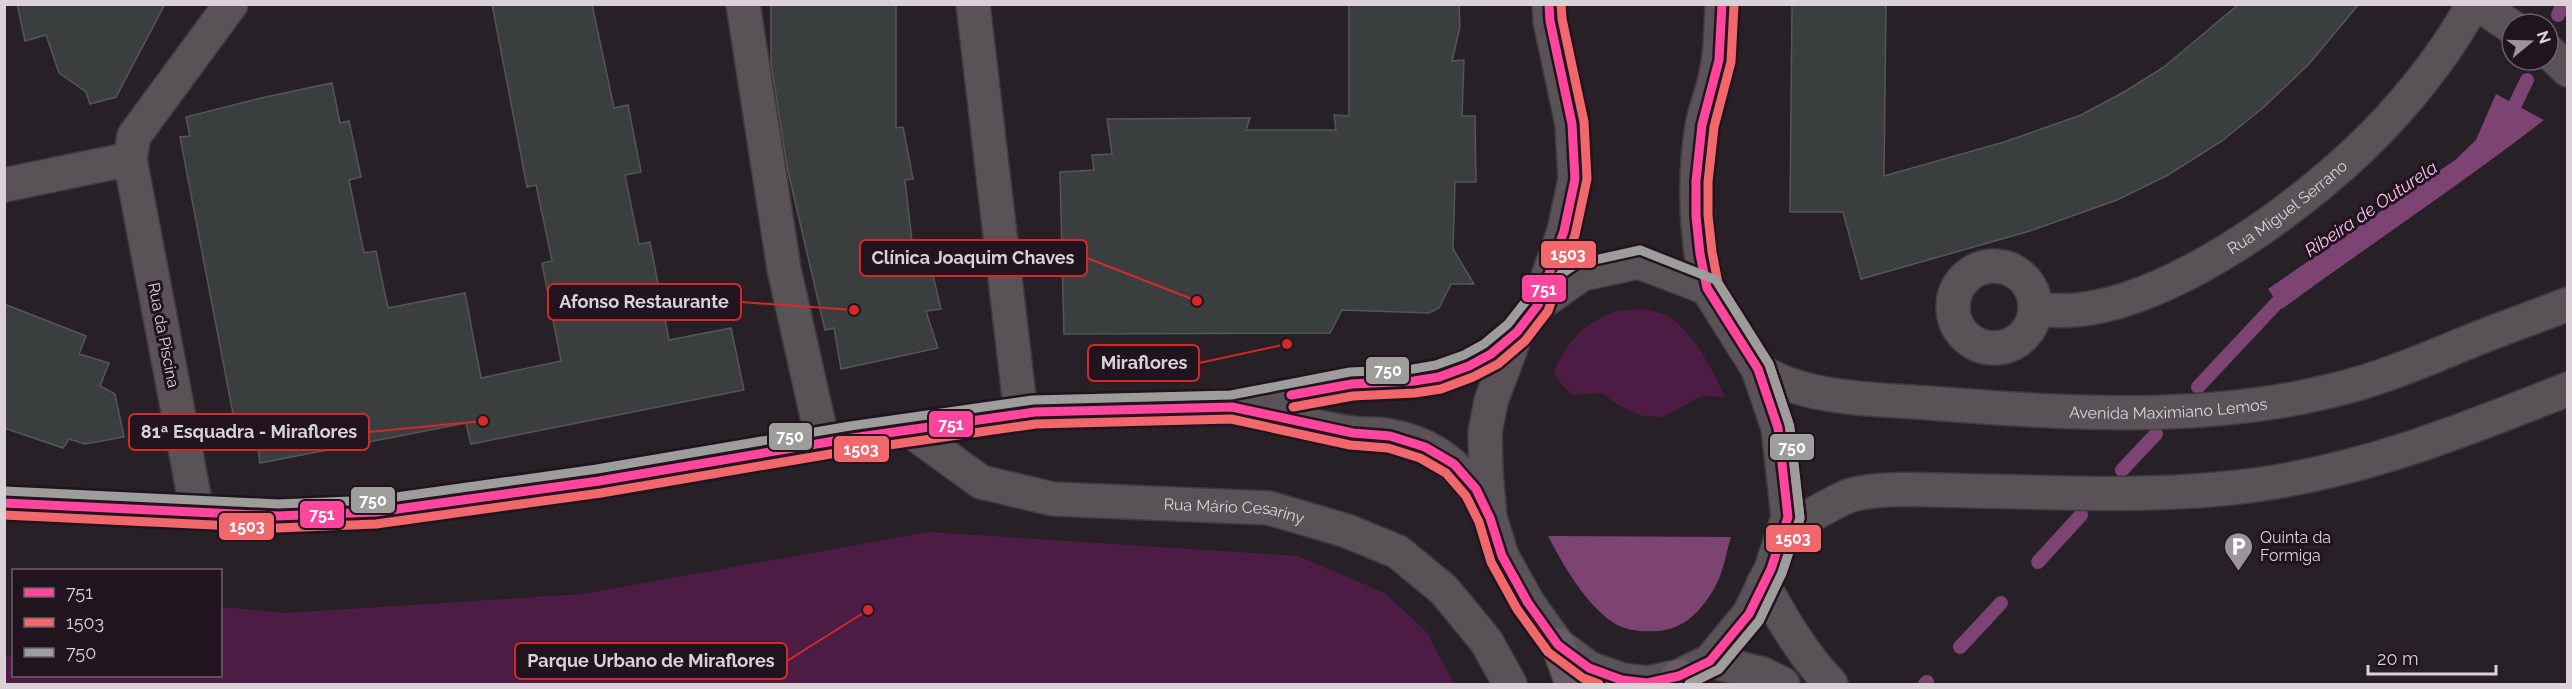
<svg xmlns="http://www.w3.org/2000/svg" width="2572" height="689" font-family="Raleway,sans-serif">
  <style>
    .green { fill: #4d1c45 }
    .water { fill: #7d4372 }
    .lines { fill: none; stroke-linecap: round; stroke-linejoin: round }
    .stream { stroke: #7d4372; stroke-width: 14 }
    .building { fill: #3b3e3e; stroke: #565657; stroke-width: 1.5 }
    .minor-casing { stroke: #413a3f; stroke-width: 36 }
    .highway-casing { stroke: #413a3f; stroke-width: 36 }
    .minor { stroke: #595357; stroke-width: 33 }
    .highway { stroke: #685d66; stroke-width: 33 }
    .bus-1-casing { stroke: #21141e; stroke-width: 14 }
    .bus-2-casing { stroke: #21141e; stroke-width: 14 }
    .bus-3-casing { stroke: #21141e; stroke-width: 14 }
    .bus-1 { stroke: #ff469c; stroke-width: 9 }
    .bus-2 { stroke: #f1676c; stroke-width: 9 }
    .bus-3 { stroke: #9d9d9c; stroke-width: 9 }
    .labels { text-anchor: middle; stroke-width: 6; stroke-linejoin: round; paint-order: stroke }
    .street-label { font-size: 16px; fill: #dbd2d9; stroke: #21141e }
    .poi-label { font-size: 16px; fill: #dbd2d9; stroke: #21141e; text-anchor: start }
    .water-label { font-size: 18px; font-style: italic; fill: #f6c0ea; stroke: #21141e }
    .leader { fill: none; stroke: #d62828; stroke-width: 2 }
    .callout-dot { fill: #d62828; stroke: #21141e; stroke-width: 2 }
    .callout { fill: #21141e; stroke: #d62828; stroke-width: 2 }
    .callout-label { font-size: 18px; text-anchor: middle; font-weight: bold; fill: #dbd2d9 }
    .line-badge { stroke: #21141e; stroke-width: 2 }
    .badge-label { font-size: 16px; text-anchor: middle; font-weight: bold; fill: #fff }
  </style>
  <rect width="100%" height="100%" fill="#272026"/>
  <g class="green">
    <path d="M1644,309C1652,311 1664,313 1671,318C1697,337 1712,369 1725,397L1702,396L1662,417L1643,416L1618,405L1602,393L1573,395L1561,384L1554,372C1565,345 1583,324 1611,313C1620,309 1634,310 1644,309Z"/>
    <polygon points="929,532 1298,556 1385,593 1427,632 1454,684 5,684 5,655 13,656 14,676 220,676 221,607 286,613 583,594"/>
  </g>
  <g class="water">
    <path d="M2496,94L2544,120C2459,186 2369,245 2282,309L2268,289L2455,160L2476,140Z"/>
    <path d="M1548,536L1731,537C1726,553 1723,574 1714,589C1701,611 1684,629 1658,631C1644,632 1626,631 1614,623C1586,605 1563,565 1548,536Z"/>
  </g>
  <g class="lines">
    <g class="stream">
      <polyline points="2558,15 2563,4"/>
      <polyline points="2507,121 2527,80"/>
      <polyline points="2198,387 2288,291"/>
      <polyline points="2122,470 2156,434"/>
      <polyline points="2038,562 2081,515"/>
      <polyline points="1960,647 2001,603"/>
      <polyline points="1925,684 1927,682"/>
    </g>
  </g>
  <g class="building">
    <polygon points="17,4 165,4 116,97 90,104 86,92 59,73 46,35 25,41"/>
    <polygon points="492,4 592,4 614,108 628,105 641,172 625,175 639,244 650,242 669,340 731,328 744,390 471,444 466,423 260,463 257,441 239,445 180,137 190,136 186,117 261,98 332,83 340,123 349,121 361,177 349,180 364,253 376,251 388,308 465,293 481,378 561,361 542,263 552,261 536,185 527,187"/>
    <polygon points="771,4 896,4 896,128 903,127 913,179 905,180 913,250 926,246 941,309 926,311 938,348 841,369 834,328 825,330 787,167 771,63"/>
    <polygon points="1349,4 1459,4 1460,27 1452,61 1464,60 1462,116 1475,116 1476,182 1455,182 1453,249 1474,284 1451,284 1439,308 1429,313 1342,310 1330,333 1064,334 1060,172 1094,170 1092,155 1112,154 1107,119 1250,118 1246,130 1336,130 1334,115 1349,116"/>
    <polygon points="1792,4 1886,4 1884,176 2004,142 2081,115 2124,92 2164,67 2239,4 2359,4 2309,64 2264,107 2222,141 2168,175 2117,200 2030,231 1861,279 1843,212 1790,212"/>
    <polygon points="4,304 86,336 79,354 109,363 100,386 115,394 124,437 85,444 69,439 63,448 4,428"/>
  </g>
  <g class="lines">
    <defs>
      <g id="minor">
        <polyline points="743,4 784,269 823,443"/>
        <polyline points="973,4 1021,414"/>
        <polyline points="2478,4 2512,27"/>
        <polyline points="2548,51 2568,70"/>
        <polyline points="4,185 130,159"/>
        <polygon points="1639,262 1707,288 1758,369 1778,428 1788,517 1771,569 1749,614 1710,661 1679,676 1647,683 1622,680 1589,668 1558,645 1528,603 1502,556 1490,518 1486,471 1485,432 1491,401 1517,332 1538,305 1582,274"/>
        <circle cx="1994" cy="307" r="41"/>
        <path d="M1707,288C1696,234 1693,182 1702,127C1704,111 1712,95 1715,78C1721,54 1721,29 1722,4"/>
        <polyline points="1538,305 1564,231 1575,179 1572,124 1550,21 1549,4"/>
        <path id="s1" d="M2036,308C2144,331 2321,195 2390,118C2422,83 2450,46 2473,4"/>
        <path id="s2" d="M1758,369C1803,400 1875,399 1929,403C2061,413 2200,423 2330,391C2378,380 2425,360 2471,341C2503,328 2535,317 2568,304"/>
        <path d="M1246,410C1281,417 1317,429 1353,433C1365,435 1378,433 1390,436C1436,444 1466,470 1487,511"/>
        <path id="s3" d="M908,429L981,482L1053,499L1269,508L1347,531L1398,552L1444,590L1486,641L1510,684"/>
        <polyline points="4,503 278,516 376,512 599,481 852,438 1035,412 1232,407 1352,384 1414,381 1439,377 1469,366 1491,354 1517,332"/>
        <polyline points="197,511 130,159 134,136 231,4"/>
        <path d="M1783,532C1799,523 1840,497 1855,494C1891,486 1943,491 1981,491C2067,493 2154,497 2239,487C2355,474 2460,432 2568,389"/>
        <path d="M1763,584C1782,619 1803,655 1831,684"/>
        <polyline points="1710,661 1763,674 1783,684"/>
      </g>
      <g id="highway">
        <polyline points="1558,645 1572,684"/>
        <polyline points="1673,684 1679,676"/>
      </g>
    </defs>
    <use href="#minor" class="minor-casing"/>
    <use href="#highway" class="highway-casing"/>
    <use href="#minor" class="minor"/>
    <use href="#highway" class="highway"/>
    <defs>
      <g id="bus-1">
        <polyline points="1291,395 1352,384 1414,381 1439,377 1469,366 1491,354 1517,332 1538,305 1564,231 1575,179 1572,124 1550,21 1549,4"/>
        <polyline points="4,503 278,516 376,512 599,481 852,438 1035,412 1232,407 1353,433 1390,436 1425,447 1454,464 1476,489 1490,518 1502,556 1528,603 1558,645 1589,668 1622,680 1647,683 1679,676 1710,661 1749,614 1771,569 1788,517 1778,428 1758,369 1707,288 1700,254 1696,216 1696,181 1702,125 1719,60 1722,4"/>
      </g>
      <g id="bus-2">
        <polyline points="1293,407 1353,396 1415,393 1441,389 1473,377 1498,364 1525,341 1548,311 1575,235 1587,179 1584,122 1562,19 1561,4"/>
        <polyline points="4,515 277,528 376,524 601,493 854,450 1036,424 1231,419 1350,445 1388,448 1420,458 1446,473 1466,496 1479,522 1491,562 1517,609 1548,652 1583,678 1599,684"/>
        <polyline points="1689,684 1718,670 1759,621 1782,573 1800,518 1789,424 1769,364 1718,283 1712,252 1708,215 1708,182 1714,127 1731,62 1734,5"/>
      </g>
      <polyline id="bus-3" points="5,491 278,504 375,500 597,469 850,426 1033,400 1231,395 1350,372 1413,369 1436,365 1464,355 1484,344 1508,324 1530,296 1576,264 1640,250 1716,280 1769,364 1790,427 1800,518 1782,573 1759,621 1719,669 1689,684"/>
    </defs>
    <use href="#bus-1" class="bus-1-casing"/>
    <use href="#bus-2" class="bus-2-casing"/>
    <use href="#bus-3" class="bus-3-casing"/>
    <use href="#bus-1" class="bus-1"/>
    <use href="#bus-2" class="bus-2"/>
    <use href="#bus-3" class="bus-3"/>
  </g>
  <defs>
    <symbol id="parking-pin" viewBox="-11 -11 22 30"><path d="M0 17L-7.5 6A9.5 9.5 0 1 1 7.5 6Z" fill="#9c949a" stroke="#21141e"/><path d="M-3.5-5.5H1a3.5 3.5 0 0 1 0 7H-1V5.5H-3.5ZM-1-3.4V-.6H.8a1.4 1.4 0 0 0 0-2.8Z" fill="#fff"/></symbol>
  </defs>
  <g fill-rule="evenodd">
    <use href="#parking-pin" x="2222" y="530" width="33" height="45"/>
  </g>
  <g class="labels">
    <g class="street-label">
      <text dy="6" stroke="none"><textPath href="#s1" startOffset="278">Rua Miguel Serrano</textPath></text>
      <text transform="translate(164 335) rotate(79)" y="6">Rua da Piscina</text>
      <text dy="6" stroke="none"><textPath href="#s2" startOffset="416">Avenida Maximiano Lemos</textPath></text>
      <text dy="6" stroke="none"><textPath href="#s3" startOffset="346">Rua Mário Cesariny</textPath></text>
    </g>
    <g class="poi-label">
      <text x="2260" y="543">Quinta da<tspan x="2260" dy="18">Formiga</tspan></text>
    </g>
    <g class="water-label">
      <text transform="translate(2371 209) rotate(-34)" y="6">Ribeira de Outurela</text>
    </g>
  </g>
  <path class="leader" d="M1197 301L1087 258M854 310L741 302M1287 344L1199 363M483 421L369 432M868 610L787 661"/>
  <g class="callout-dot">
    <circle cx="1197" cy="301" r="6"/>
    <circle cx="854" cy="310" r="6"/>
    <circle cx="1287" cy="344" r="6"/>
    <circle cx="483" cy="421" r="6"/>
    <circle cx="868" cy="610" r="6"/>
  </g>
  <g class="callout">
    <rect x="860" y="240" width="227" height="36" rx="6"/>
    <rect x="548" y="284" width="193" height="36" rx="6"/>
    <rect x="1088" y="345" width="111" height="36" rx="6"/>
    <rect x="129" y="414" width="240" height="36" rx="6"/>
    <rect x="515" y="643" width="272" height="36" rx="6"/>
  </g>
  <g class="callout-label">
    <text x="973" y="264">Clínica Joaquim Chaves</text>
    <text x="644" y="308">Afonso Restaurante</text>
    <text x="1144" y="369">Miraflores</text>
    <text x="249" y="438">81ª Esquadra - Miraflores</text>
    <text x="651" y="667">Parque Urbano de Miraflores</text>
  </g>
  <g class="line-badge">
    <rect x="1540" y="240" width="57" height="29" rx="6" fill="#f1676c"/>
    <rect x="1521" y="274" width="46" height="29" rx="6" fill="#ff469c"/>
    <rect x="1365" y="356" width="45" height="29" rx="6" fill="#9d9d9c"/>
    <rect x="928" y="410" width="46" height="28" rx="6" fill="#ff469c"/>
    <rect x="768" y="422" width="45" height="29" rx="6" fill="#9d9d9c"/>
    <rect x="1769" y="433" width="46" height="28" rx="6" fill="#9d9d9c"/>
    <rect x="833" y="435" width="57" height="28" rx="6" fill="#f1676c"/>
    <rect x="350" y="486" width="46" height="28" rx="6" fill="#9d9d9c"/>
    <rect x="299" y="500" width="46" height="29" rx="6" fill="#ff469c"/>
    <rect x="218" y="512" width="57" height="29" rx="6" fill="#f1676c"/>
    <rect x="1765" y="524" width="57" height="29" rx="6" fill="#f1676c"/>
  </g>
  <g class="badge-label">
    <text x="1568" y="260">1503</text>
    <text x="1544" y="295">751</text>
    <text x="1388" y="376">750</text>
    <text x="951" y="430">751</text>
    <text x="790" y="442">750</text>
    <text x="1792" y="453">750</text>
    <text x="861" y="455">1503</text>
    <text x="373" y="506">750</text>
    <text x="322" y="520">751</text>
    <text x="247" y="532">1503</text>
    <text x="1793" y="544">1503</text>
  </g>
  <rect width="2572" height="689" fill="none" stroke="#dbd2d9" stroke-width="12"/>
  <rect x="12" y="569" width="210" height="108" fill="#21141e" stroke="#6b6069" stroke-width="1.5"/>
  <rect x="24" y="588" width="30" height="9" fill="#ff469c" stroke="#6b6069" stroke-width="1.5"/>
  <text x="66" y="599" font-size="18" fill="#dbd2d9">751</text>
  <rect x="24" y="618" width="30" height="9" fill="#f1676c" stroke="#6b6069" stroke-width="1.5"/>
  <text x="66" y="629" font-size="18" fill="#dbd2d9">1503</text>
  <rect x="24" y="648" width="30" height="9" fill="#9d9d9c" stroke="#6b6069" stroke-width="1.5"/>
  <text x="66" y="659" font-size="18" fill="#dbd2d9">750</text>
  <g transform="translate(2530 42) rotate(71)"><circle r="28" fill="#21141e" stroke="#6b6069" stroke-width="1.5"/>
  <path d="M0-4.5L10 22L0 15L-10 22Z" fill="#9c949a"/>
  <text y="-9" font-size="16" font-weight="bold" text-anchor="middle" fill="#dbd2d9">N</text>
  </g>
  <path d="M2368 665v9h128v-9" fill="none" stroke="#dbd2d9" stroke-width="3"/>
  <text x="2377" y="665" font-size="18" fill="#dbd2d9" stroke="#21141e" stroke-width="4.5" paint-order="stroke">20 m</text>
</svg>
